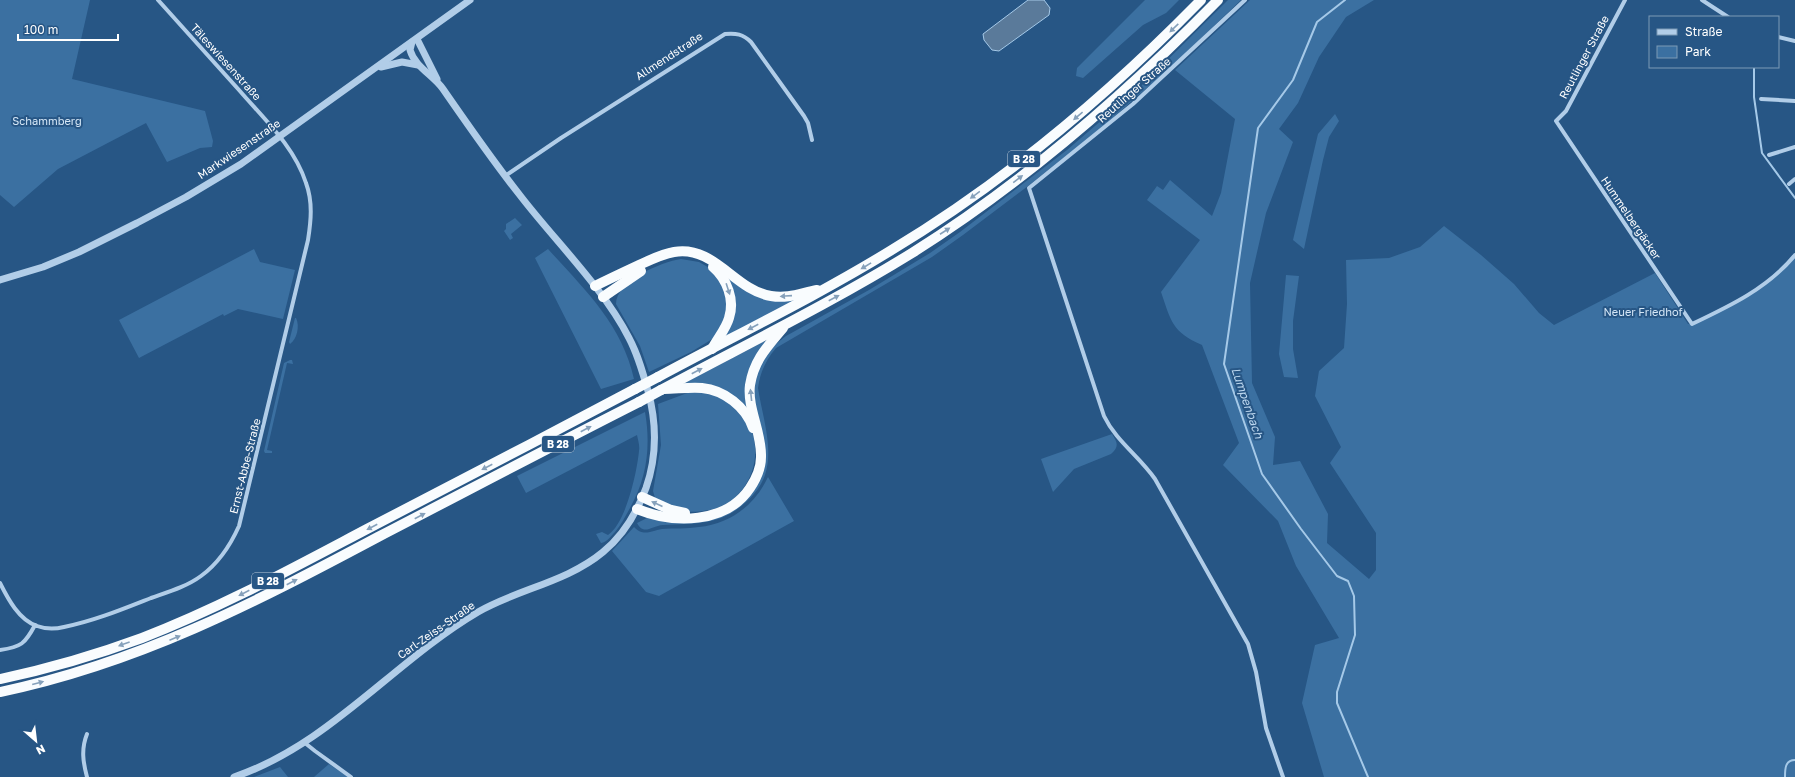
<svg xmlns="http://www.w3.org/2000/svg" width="1795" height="777" font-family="'Golos Text',sans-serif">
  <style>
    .green { fill: #3b70a1 }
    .water { fill: #5a7a9a; stroke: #a5c9e8 }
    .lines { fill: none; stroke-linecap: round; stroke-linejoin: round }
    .stream { stroke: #a5c9e8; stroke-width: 2 }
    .minor { stroke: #b1cde8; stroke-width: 4 }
    .tertiary { stroke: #b1cde8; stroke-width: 7 }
    .trunk { stroke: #f9fcfe; stroke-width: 10 }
    .trunk-bridge { stroke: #f9fcfe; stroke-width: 10 }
    .oneway { fill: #86a1bb }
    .labels { text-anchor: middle; stroke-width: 4; stroke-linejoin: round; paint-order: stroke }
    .shield { fill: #275685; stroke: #beccda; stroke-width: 1 }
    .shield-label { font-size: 10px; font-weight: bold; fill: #fff }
    .street-label { font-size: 11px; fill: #fff; stroke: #275685 }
    .park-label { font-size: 11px; fill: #d4e6f6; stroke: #275685 }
    .water-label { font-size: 12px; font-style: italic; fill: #bcd7ef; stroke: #275685 }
  </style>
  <rect width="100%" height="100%" fill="#275685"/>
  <g class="green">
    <polygon points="0,0 90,0 72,79 205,111 213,141 212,147 200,148 167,162 146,123 58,169 14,207 0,195"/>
    <polygon points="1145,0 1179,0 1166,13 1143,25 1083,78 1076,76 1077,68"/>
    <path d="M1228,0H1241L1171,67L1101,128L1028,186L963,235L932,257L776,348C766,360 760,372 758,388C762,415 774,448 765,475C762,484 755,494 748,500C722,526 697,523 663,525C651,526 644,536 637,523L647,518L671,521L718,516L761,472C759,448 749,389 758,368C764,355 775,344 786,336L869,290L930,253L960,232L1067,150L1138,89Z"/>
    <path d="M1250,0H1374L1346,17L1319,57L1298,103L1279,129L1293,142L1266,213L1250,283L1252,383L1275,437L1273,465L1300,461L1328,514L1327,543L1369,579L1376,570V533L1330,463L1341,447L1315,396L1319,371L1344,348L1347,304L1346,260L1389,258L1420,247L1444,226L1481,255L1514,284L1539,313L1554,325L1655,273L1688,324H1692L1757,289L1795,255V777H1324L1302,703L1315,645L1339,638L1296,566L1278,521L1223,465L1239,443L1202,345C1172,332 1171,321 1161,292L1200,240L1147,200L1157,186L1163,190L1170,180L1212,216L1221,193L1235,119L1175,70Z"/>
    <polygon points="1335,114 1339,121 1329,137 1323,160 1304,249 1293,240 1318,134"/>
    <polygon points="515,218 522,225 511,234 513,238 510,240 504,231 506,229 506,224"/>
    <polygon points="254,249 260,262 295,270 283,319 238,309 224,316 223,314 139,358 119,320"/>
    <path d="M548,249C584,289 622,324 634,379L601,389L535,258Z"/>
    <path d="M681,259L699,262L713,270L727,295V318L714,338L691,352L649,372L640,346L616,304C616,281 661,262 681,259Z"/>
    <polygon points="1286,275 1299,276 1293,321 1293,349 1298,378 1284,377 1279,354"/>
    <path d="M730,279C760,300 764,303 802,299L723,340L728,281Z"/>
    <path d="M295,318H296C300,326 297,339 290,344L289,342Z"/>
    <polygon points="769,339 765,345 748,410 741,403 679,386"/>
    <polygon points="290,360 292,360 293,364 287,363 267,450 272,451 272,453 265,453 264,451 284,363"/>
    <path d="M690,392C702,392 714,394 726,399C730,401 734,406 737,409C771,440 755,500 710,510C702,511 691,513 683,511C674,509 664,502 655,498L653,491L661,445L658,404Z"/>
    <path d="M645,412C651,446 647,478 630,508C625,517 621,525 615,532C611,536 607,542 601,543L596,534L602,532L608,535C626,523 637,472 639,451C640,446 638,440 637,435L526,493L517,476Z"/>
    <path d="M1112,434C1118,443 1119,447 1111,454L1074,469L1053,492L1041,459Z"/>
    <path d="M768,477L794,521L659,596L646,592L612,551L634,527C644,537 650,531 662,529C674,528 687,529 699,527C730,524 755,505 768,477Z"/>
    <polygon points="329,764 348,777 314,777"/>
    <polygon points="280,767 288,777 254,777"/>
  </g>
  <polygon class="water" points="1028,0 1044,0 1050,8 1049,15 999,51 992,50 984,40 983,34"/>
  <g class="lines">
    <g class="stream">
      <polyline points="1345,0 1317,22 1293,80 1258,128 1224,364 1262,474 1301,529 1337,576 1348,581 1354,596 1355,635 1337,692 1337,703 1368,777"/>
      <polyline points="1754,67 1754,97 1762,153 1795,198"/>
      <path d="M1785,777C1785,769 1785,760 1795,760"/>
    </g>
    <g class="minor">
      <path d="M1245,0L1133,104L1029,188L1104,416C1116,441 1139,456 1155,479L1248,644L1256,672L1266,728L1283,777"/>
      <path d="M1625,0L1566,111L1556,121L1692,324C1730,306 1768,288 1795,255"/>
      <polyline points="1702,0 1728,17"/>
      <polyline points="1778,37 1795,41"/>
      <polyline points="1761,99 1795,101"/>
      <polyline points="1769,155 1795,147"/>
      <path d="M505,176L561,138L725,34C736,33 743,34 751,42L804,116L808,123L812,140"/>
      <polyline points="1789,184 1795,179"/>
      <path d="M0,583C8,599 19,620 37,626C45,629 56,629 64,627C94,621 123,609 151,598C168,592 186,587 201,576C219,563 230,546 239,526L308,240C311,221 313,202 306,183C294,146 264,119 239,90C212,60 185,30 158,0"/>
      <path d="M0,650C21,647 25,644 35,625"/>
      <path d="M87,734C81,749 83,762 87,777"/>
      <polyline points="305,743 315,751 351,777"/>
    </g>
    <g class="tertiary">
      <polyline points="417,39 437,79"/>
      <polyline points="381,67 402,62 418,65"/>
      <polyline points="0,280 43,267 79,252 137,223 186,197 241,164 470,0"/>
      <path d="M234,777C329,745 393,662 478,612C518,589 567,582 603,552C624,535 637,512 646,488C657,456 657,424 648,391C643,373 638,355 629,338C603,287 554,240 519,194C492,160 468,125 443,89C433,75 415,67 410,50L412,42"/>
    </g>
    <g class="trunk">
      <path d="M595,286C609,279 624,272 639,265C650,260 662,254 674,252C715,245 734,290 771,296C788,299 801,293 817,290"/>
      <polyline points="603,297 641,271"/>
      <path d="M712,349C717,339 726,329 729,318C735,300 727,279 713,267"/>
      <path d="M658,377C736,335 815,297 890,251C1005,182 1107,96 1201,0"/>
      <path d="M664,389C676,389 689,387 702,388C724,390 746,407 753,428"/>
      <path d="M661,390C745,345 831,303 912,253C1025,182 1125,95 1218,0"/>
      <polyline points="642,497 671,510 685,513"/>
      <path d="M637,509C674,524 726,524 750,488C756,479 761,467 761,457C762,433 747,408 750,385C754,360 767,347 783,328"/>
      <path d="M0,679C48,669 96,655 142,638C220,608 293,568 367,529C456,483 546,436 635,389"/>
      <path d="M0,692C139,663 254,603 378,537C465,492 552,446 639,402"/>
    </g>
    <g class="trunk-bridge">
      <polyline points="635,389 658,377"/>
      <polyline points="639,402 661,390"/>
    </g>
  </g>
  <defs><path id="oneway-solid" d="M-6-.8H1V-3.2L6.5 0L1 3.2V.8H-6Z"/></defs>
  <g class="oneway">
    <use href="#oneway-solid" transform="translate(1174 28) rotate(136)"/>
    <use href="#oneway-solid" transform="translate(1078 116) rotate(140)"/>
    <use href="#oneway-solid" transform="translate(1018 179) rotate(-37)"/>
    <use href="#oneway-solid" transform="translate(975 195) rotate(144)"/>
    <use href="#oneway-solid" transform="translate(945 231) rotate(-33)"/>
    <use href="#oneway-solid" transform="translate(866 266) rotate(149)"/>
    <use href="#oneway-solid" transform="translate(728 289) rotate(72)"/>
    <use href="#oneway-solid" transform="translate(786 296) rotate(176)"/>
    <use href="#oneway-solid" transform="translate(834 298) rotate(-28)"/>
    <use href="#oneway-solid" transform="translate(753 327) rotate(152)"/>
    <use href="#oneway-solid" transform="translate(697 371) rotate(-28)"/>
    <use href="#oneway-solid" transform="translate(751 395) rotate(-96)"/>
    <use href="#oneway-solid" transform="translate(586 429) rotate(-28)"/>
    <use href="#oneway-solid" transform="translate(487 467) rotate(153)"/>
    <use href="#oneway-solid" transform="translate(657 504) rotate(-156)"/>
    <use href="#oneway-solid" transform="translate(420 516) rotate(-28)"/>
    <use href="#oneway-solid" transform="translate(372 527) rotate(152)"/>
    <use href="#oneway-solid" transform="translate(292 582) rotate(-27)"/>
    <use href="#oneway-solid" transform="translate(244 593) rotate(153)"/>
    <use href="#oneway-solid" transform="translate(175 638) rotate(-23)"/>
    <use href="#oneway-solid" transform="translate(124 644) rotate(160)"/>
    <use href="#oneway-solid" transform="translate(38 683) rotate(-15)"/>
  </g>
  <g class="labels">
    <g class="shield">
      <rect x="1008" y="151" width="32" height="16" rx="3"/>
      <rect x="542" y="436" width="32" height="16" rx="3"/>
      <rect x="252" y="573" width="32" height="16" rx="3"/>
    </g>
    <g class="shield-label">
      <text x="1024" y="163">B 28</text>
      <text x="558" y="448">B 28</text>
      <text x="268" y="585">B 28</text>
    </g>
    <g class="street-label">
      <text transform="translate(669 56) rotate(-33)" y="4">Allmendstraße</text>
      <text transform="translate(1584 57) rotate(-62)" y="4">Reutlinger Straße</text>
      <text transform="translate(226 62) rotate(48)" y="4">Täleswiesenstraße</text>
      <text transform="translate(1134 90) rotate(-41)" y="4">Reutlinger Straße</text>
      <text transform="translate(239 149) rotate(-34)" y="4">Markwiesenstraße</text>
      <text transform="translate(1631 218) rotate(56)" y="4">Hummelbergäcker</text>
      <text transform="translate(245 466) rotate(-76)" y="4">Ernst-Abbe-Straße</text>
      <text transform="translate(436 630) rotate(-35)" y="4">Carl-Zeiss-Straße</text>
    </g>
    <g class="park-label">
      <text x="47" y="125">Schammberg</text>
      <text x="1643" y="316">Neuer Friedhof</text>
    </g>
    <g class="water-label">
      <text transform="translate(1247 403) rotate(71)" y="4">Lumpenbach</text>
    </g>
  </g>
  <rect x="1649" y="16" width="130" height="52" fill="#275685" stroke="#7d9ab6"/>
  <rect x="1657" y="29" width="20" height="6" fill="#b1cde8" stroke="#7d9ab6"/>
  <text x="1685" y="36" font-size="12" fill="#ffffff">Straße</text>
  <rect x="1657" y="46" width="20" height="12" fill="#3b70a1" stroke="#7d9ab6"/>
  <text x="1685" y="56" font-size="12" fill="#ffffff">Park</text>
  <g transform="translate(36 741) rotate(152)" stroke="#275685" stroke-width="3" paint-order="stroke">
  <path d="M0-3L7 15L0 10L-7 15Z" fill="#ffffff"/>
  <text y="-6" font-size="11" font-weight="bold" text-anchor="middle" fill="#ffffff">N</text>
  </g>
  <path d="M18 34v6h100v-6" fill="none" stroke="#ffffff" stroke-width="2"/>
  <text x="24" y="34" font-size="12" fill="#ffffff" stroke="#275685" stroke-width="3" paint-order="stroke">100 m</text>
</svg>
